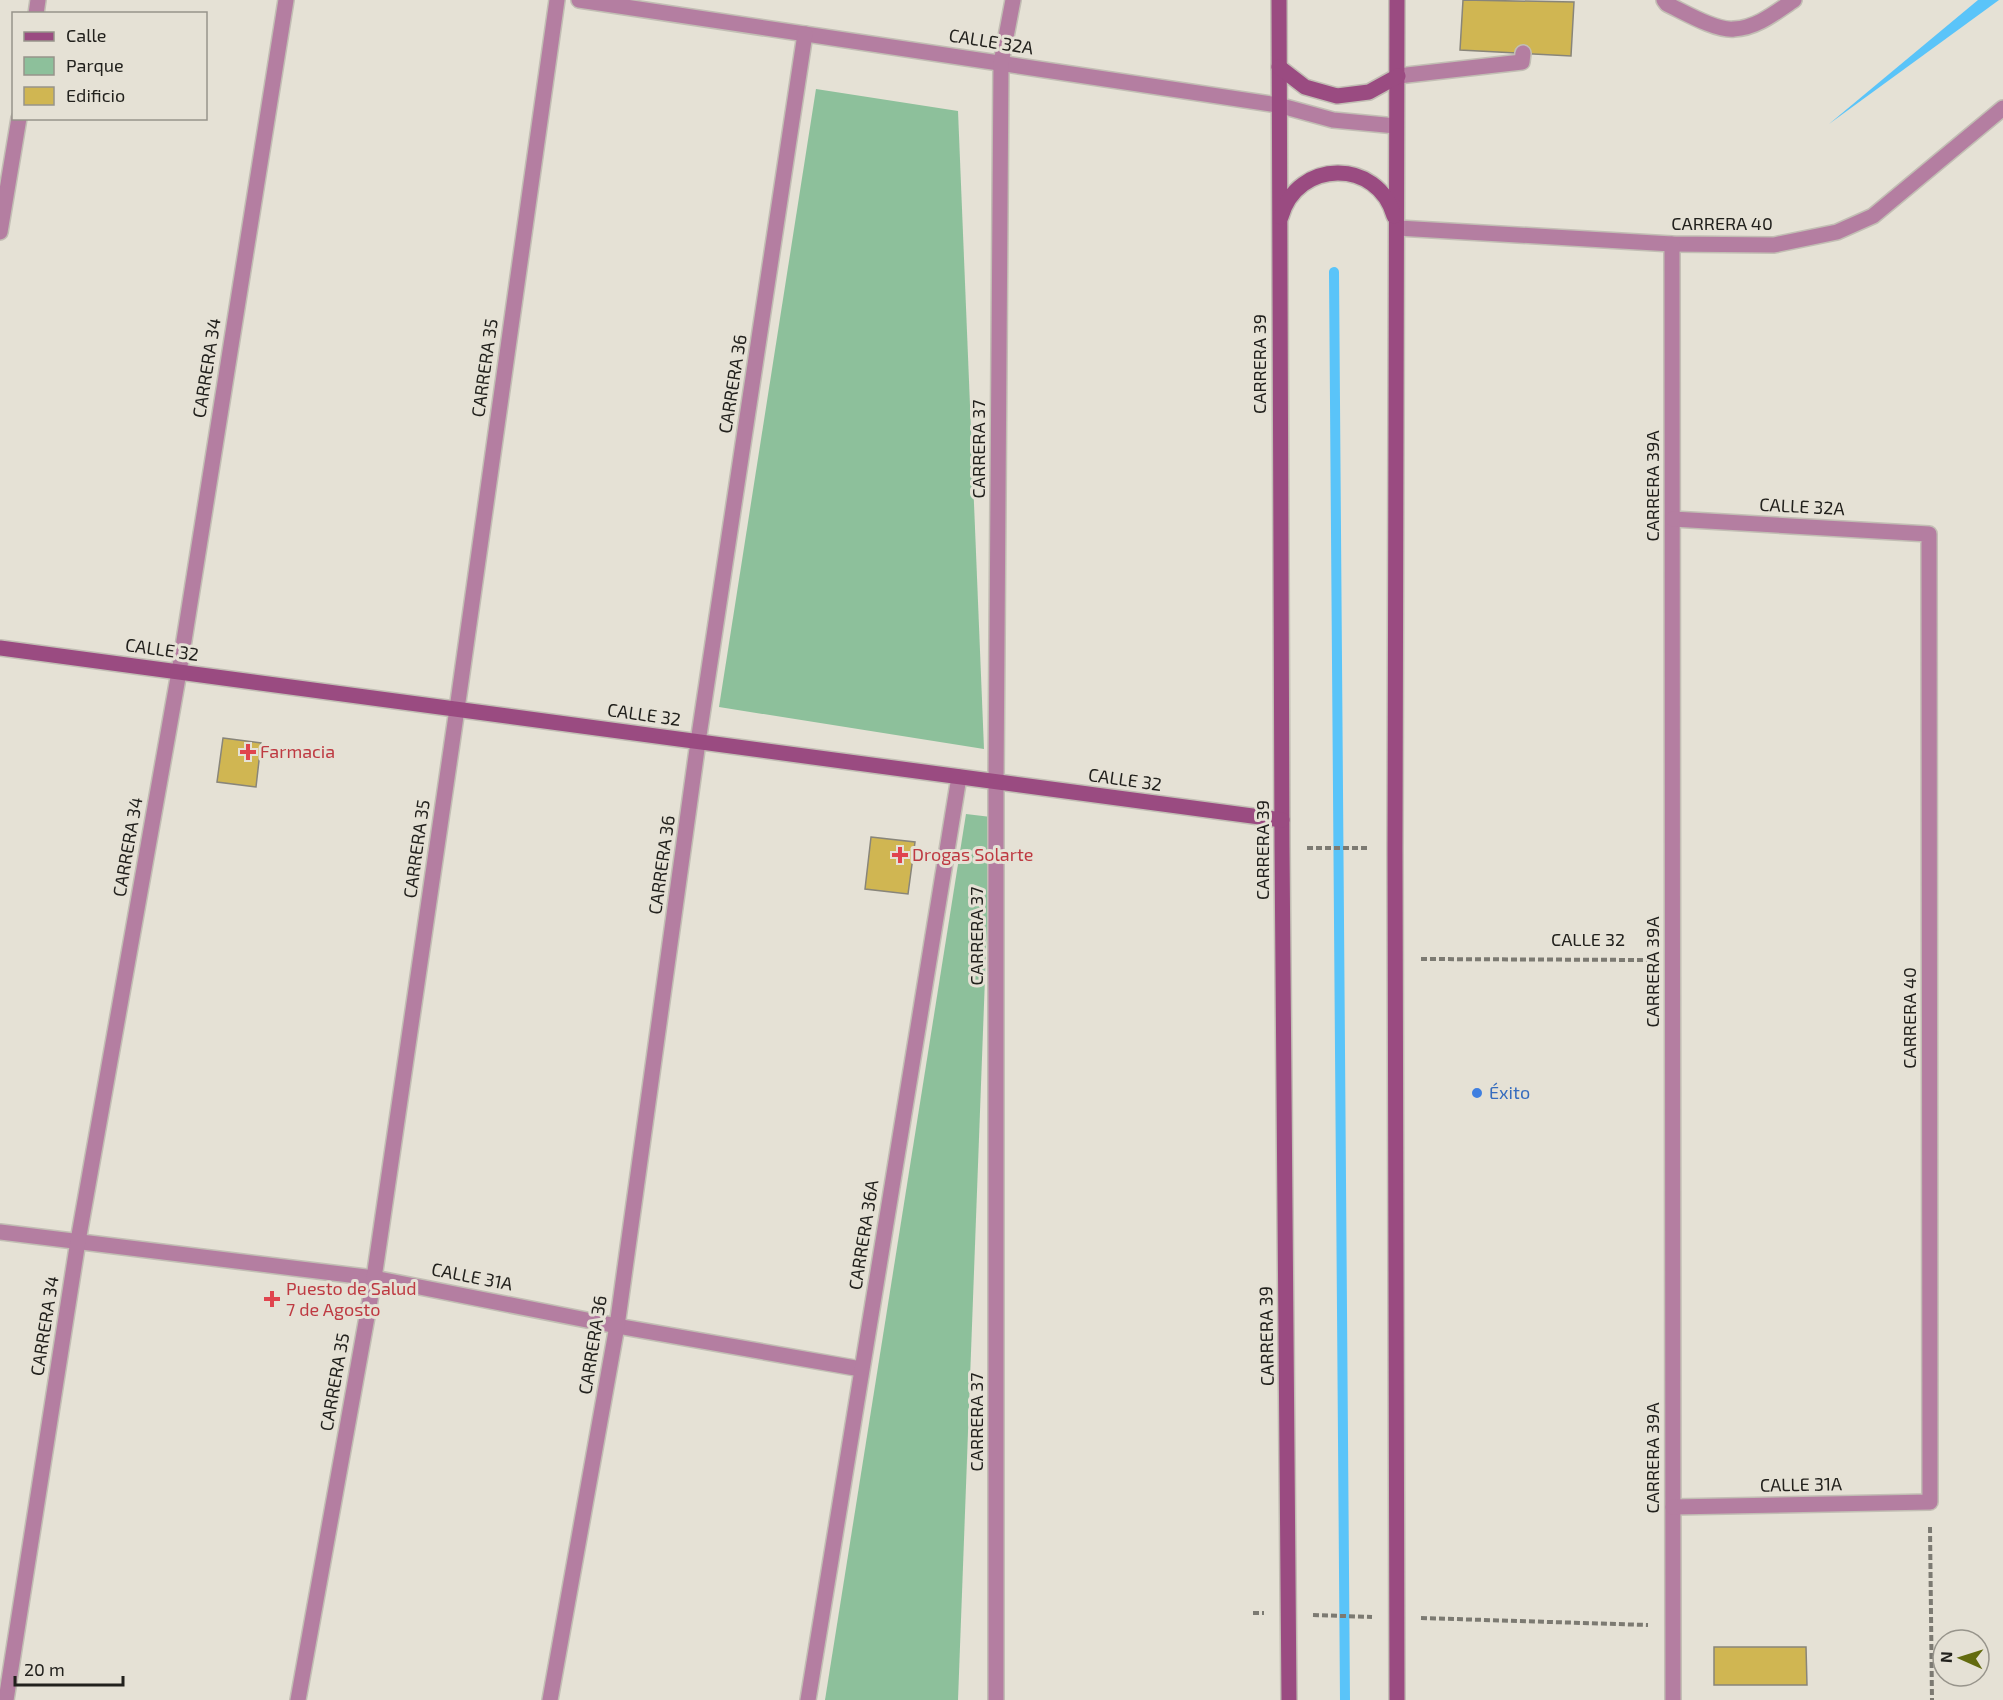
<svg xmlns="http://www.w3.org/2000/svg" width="2003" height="1700" font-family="'Exo 2',sans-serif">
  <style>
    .green { fill: #8dc09b }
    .water { fill: #5ac4f9 }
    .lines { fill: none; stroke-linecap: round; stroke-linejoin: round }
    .stream { stroke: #5ac4f9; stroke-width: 10 }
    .building { fill: #d0b652; stroke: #88857a; stroke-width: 1.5 }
    .lane-casing { stroke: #c2beb4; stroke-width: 18 }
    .street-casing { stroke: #c2beb4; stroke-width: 18 }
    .secondary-casing { stroke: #c2beb4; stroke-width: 18 }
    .path { stroke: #7c7a72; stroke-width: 4; stroke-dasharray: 6 3; stroke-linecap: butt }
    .lane { stroke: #b47ea1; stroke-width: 15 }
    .street { stroke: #b47ea1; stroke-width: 15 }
    .secondary { stroke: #9a4b81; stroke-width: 15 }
    .health-dot { fill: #e0444e; stroke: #e5e1d5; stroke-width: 2 }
    .shop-dot { fill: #3f7fe0; stroke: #e5e1d5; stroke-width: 2 }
    .labels { text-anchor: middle; stroke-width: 6; stroke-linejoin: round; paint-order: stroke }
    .street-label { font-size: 18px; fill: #22211d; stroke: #e5e1d5 }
    .health-label { font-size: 18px; fill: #be3a42; stroke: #e5e1d5; text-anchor: start }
    .shop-label { font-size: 18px; fill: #366cbe; stroke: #e5e1d5; text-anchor: start }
  </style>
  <rect width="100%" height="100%" fill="#e5e1d5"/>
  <g class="green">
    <polygon points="816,89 958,111 984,749 719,707"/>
    <polygon points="966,814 991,817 958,1700 825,1700"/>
  </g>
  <polygon class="water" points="1978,0 1999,0 1829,124"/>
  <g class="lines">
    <polyline class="stream" points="1334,272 1345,1700"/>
  </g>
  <g class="building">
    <polygon points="1463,0 1574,2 1571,56 1460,50"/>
    <polygon points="223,738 261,743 256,787 217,782"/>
    <polygon points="871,837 915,842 908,894 865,889"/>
    <polygon points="1714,1647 1806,1647 1807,1685 1714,1685"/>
  </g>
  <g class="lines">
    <defs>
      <g id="lane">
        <polyline points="1001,63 1013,0"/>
        <polyline points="1398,76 1522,62 1523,53"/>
      </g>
      <g id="street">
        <polyline points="579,0 1278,105 1333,120 1396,126"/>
        <path d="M1664,0L1667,4C1684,12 1716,31 1734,29C1757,28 1776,12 1794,0"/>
        <polyline points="36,14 38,0"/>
        <polyline points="1398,228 1672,244 1774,245 1837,232 1873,216 2003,108"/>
        <polyline points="0,232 19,118"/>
        <polyline points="1672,244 1673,1700"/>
        <polyline points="1673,519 1929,534 1930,1502 1673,1507"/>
        <polyline points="0,1232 374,1278 617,1326 861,1369"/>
        <polyline points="6,1700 78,1241 179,672 286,0"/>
        <polyline points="298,1700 374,1278 457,709 557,0"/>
        <polyline points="550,1700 617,1326 698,742 805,34"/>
        <polyline points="808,1700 959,777"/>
        <polyline points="996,1700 996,782 1001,63"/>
      </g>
      <g id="secondary">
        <polyline points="1279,0 1282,847 1289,1700"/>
        <polyline points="1397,0 1395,849 1397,1700"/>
        <polyline points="1279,67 1305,87 1337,96 1369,92 1398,76"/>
        <path d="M1281,217C1297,159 1378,158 1394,216"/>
        <polyline points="0,648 1282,820"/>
      </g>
    </defs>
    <use href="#lane" class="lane-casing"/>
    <use href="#street" class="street-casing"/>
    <use href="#secondary" class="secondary-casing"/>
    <g class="path">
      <polyline points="1307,848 1369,848"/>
      <polyline points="1421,959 1647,960"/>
      <polyline points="1930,1527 1932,1700"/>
      <polyline points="1253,1613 1264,1613"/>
      <polyline points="1313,1615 1372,1617"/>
      <polyline points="1421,1618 1648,1625"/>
    </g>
    <use href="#lane" class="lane"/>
    <use href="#street" class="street"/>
    <use href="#secondary" class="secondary"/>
  </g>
  <g class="health-dot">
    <path d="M245 743h6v6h6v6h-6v6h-6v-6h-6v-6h6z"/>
    <path d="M897 846h6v6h6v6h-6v6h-6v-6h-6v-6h6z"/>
    <path d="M269 1290h6v6h6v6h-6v6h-6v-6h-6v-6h6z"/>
  </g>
  <circle class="shop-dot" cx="1477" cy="1093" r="6"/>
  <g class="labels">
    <g class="street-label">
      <text transform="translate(991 42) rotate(9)" y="6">CALLE 32A</text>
      <text x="1722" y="230">CARRERA 40</text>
      <text transform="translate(1260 364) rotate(-90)" y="6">CARRERA 39</text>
      <text transform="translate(207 368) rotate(-81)" y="6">CARRERA 34</text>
      <text transform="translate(485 368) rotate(-82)" y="6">CARRERA 35</text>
      <text transform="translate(733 384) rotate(-81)" y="6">CARRERA 36</text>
      <text transform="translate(979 449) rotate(-90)" y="6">CARRERA 37</text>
      <text transform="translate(1653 486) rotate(-90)" y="6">CARRERA 39A</text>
      <text transform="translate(1802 507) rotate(3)" y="6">CALLE 32A</text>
      <text transform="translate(162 650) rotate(8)" y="6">CALLE 32</text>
      <text transform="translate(644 715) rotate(8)" y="6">CALLE 32</text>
      <text transform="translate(1125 780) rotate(8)" y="6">CALLE 32</text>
      <text transform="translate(128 847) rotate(-80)" y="6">CARRERA 34</text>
      <text transform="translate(417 849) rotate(-82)" y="6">CARRERA 35</text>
      <text transform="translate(1263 850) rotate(-90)" y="6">CARRERA 39</text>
      <text transform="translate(662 865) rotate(-82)" y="6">CARRERA 36</text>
      <text transform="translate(977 936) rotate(-90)" y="6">CARRERA 37</text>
      <text x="1588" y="946">CALLE 32</text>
      <text transform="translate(1653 972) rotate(-90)" y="6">CARRERA 39A</text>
      <text transform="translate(1910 1018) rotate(-90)" y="6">CARRERA 40</text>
      <text transform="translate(864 1235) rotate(-81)" y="6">CARRERA 36A</text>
      <text transform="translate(472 1277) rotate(11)" y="6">CALLE 31A</text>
      <text transform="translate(45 1326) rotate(-81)" y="6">CARRERA 34</text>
      <text transform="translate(1267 1336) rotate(-91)" y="6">CARRERA 39</text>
      <text transform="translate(593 1345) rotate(-81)" y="6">CARRERA 36</text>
      <text transform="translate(335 1382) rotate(-80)" y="6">CARRERA 35</text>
      <text transform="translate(977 1422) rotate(-90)" y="6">CARRERA 37</text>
      <text transform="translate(1653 1458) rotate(-90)" y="6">CARRERA 39A</text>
      <text transform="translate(1801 1485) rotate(-1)" y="6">CALLE 31A</text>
    </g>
    <g class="health-label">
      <text x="260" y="758">Farmacia</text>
      <text x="912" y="861">Drogas Solarte</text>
      <text x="286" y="1295">Puesto de Salud<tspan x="286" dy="21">7 de Agosto</tspan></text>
    </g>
    <g class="shop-label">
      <text x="1489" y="1099">Éxito</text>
    </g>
  </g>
  <rect x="12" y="12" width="195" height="108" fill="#e5e1d5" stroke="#97948b" stroke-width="1.5"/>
  <rect x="24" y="32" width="30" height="9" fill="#9a4b81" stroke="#97948b" stroke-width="1.5"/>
  <text x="66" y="42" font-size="18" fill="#22211d">Calle</text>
  <rect x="24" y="57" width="30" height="18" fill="#8dc09b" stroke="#97948b" stroke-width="1.5"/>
  <text x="66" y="72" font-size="18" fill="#22211d">Parque</text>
  <rect x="24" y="87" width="30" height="18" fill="#d0b652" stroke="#97948b" stroke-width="1.5"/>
  <text x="66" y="102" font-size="18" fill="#22211d">Edificio</text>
  <g transform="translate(1961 1658) rotate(273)"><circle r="28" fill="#e5e1d5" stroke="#97948b" stroke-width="1.5"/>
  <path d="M0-4.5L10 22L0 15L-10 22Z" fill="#636b0f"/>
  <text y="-9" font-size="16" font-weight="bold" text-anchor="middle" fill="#22211d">N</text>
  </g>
  <path d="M15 1676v9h108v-9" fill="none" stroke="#22211d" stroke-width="3"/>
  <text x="24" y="1676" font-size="18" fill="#22211d" stroke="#e5e1d5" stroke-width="4.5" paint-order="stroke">20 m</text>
</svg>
